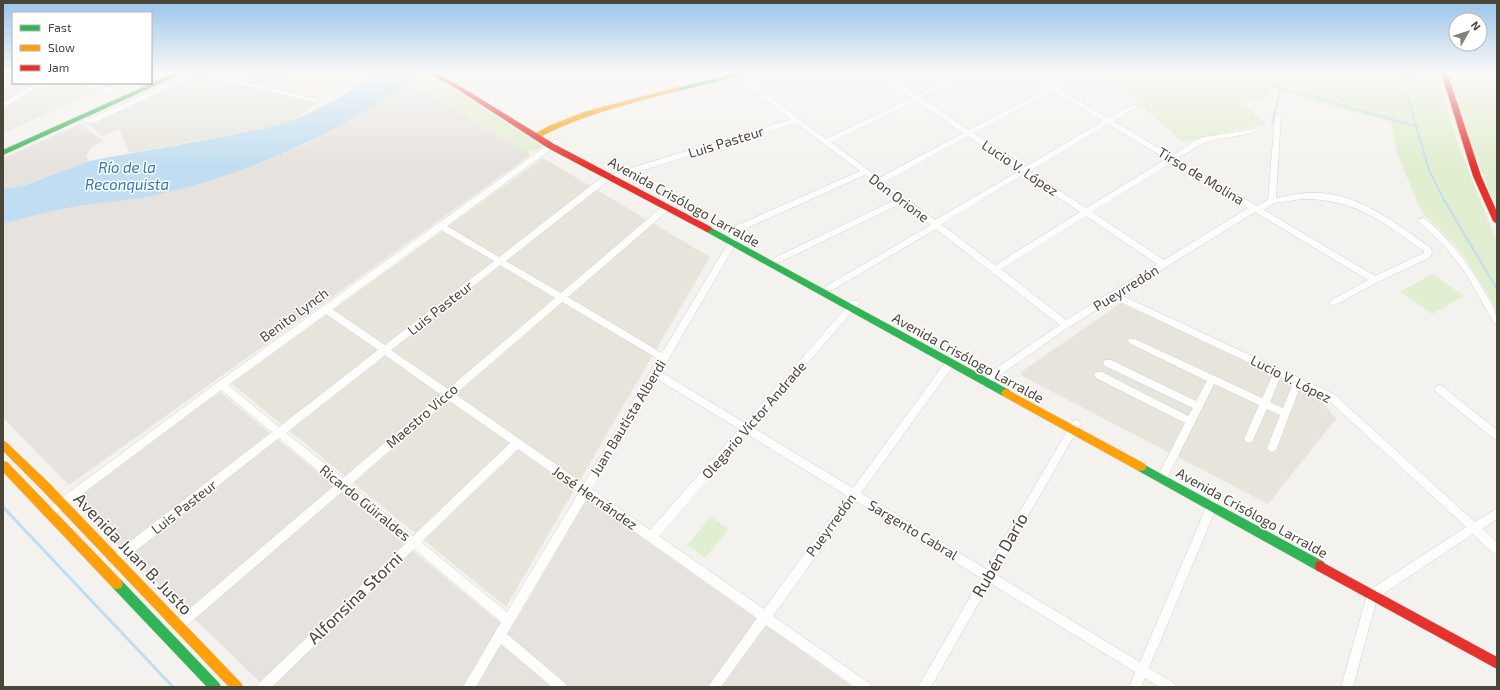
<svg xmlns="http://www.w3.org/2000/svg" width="1500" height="690" font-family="'Exo 2',sans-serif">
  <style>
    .residential { fill: #e7e4dc }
    .commercial { fill: #f3ebdf }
    .industrial { fill: #e6e2de }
    .green { fill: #e1eecf }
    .water { fill: #c0ddf1 }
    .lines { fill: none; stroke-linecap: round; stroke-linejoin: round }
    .stream-far1 { stroke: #c0ddf1; stroke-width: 2 }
    .stream { stroke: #c0ddf1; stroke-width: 3 }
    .street-casing { stroke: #d2d0cb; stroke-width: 1 }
    .fast-casing { stroke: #d3cfc5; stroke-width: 1 }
    .slow-casing { stroke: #d3cfc5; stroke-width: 1 }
    .jam-casing { stroke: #d3cfc5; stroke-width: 1 }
    .street { fill: #fdfdfc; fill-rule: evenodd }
    .fast { fill: #30b455; fill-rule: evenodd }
    .slow { fill: #ff9f0a; fill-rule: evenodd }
    .jam { fill: #e5322d; fill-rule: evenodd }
    .labels { text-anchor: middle; stroke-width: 3; stroke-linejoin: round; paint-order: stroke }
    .street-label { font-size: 14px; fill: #4b4439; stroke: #fff }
    .water-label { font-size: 15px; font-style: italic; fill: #2e7ab2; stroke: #fff }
    .near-street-label { font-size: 17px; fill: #4b4439; stroke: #fff }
  </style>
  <rect width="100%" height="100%" fill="#f4f2ee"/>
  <g class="residential">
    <polygon points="3,72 13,72 13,83 117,83 3,133"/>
    <polygon points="258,72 284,72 293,74 275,89 320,101 295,120 270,127 129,153 120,129 103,136 89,125 198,74 229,82"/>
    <polygon points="543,158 710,257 506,607 231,383"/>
    <polygon points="1121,303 1316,394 1336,419 1268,504 1022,376 1021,372"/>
  </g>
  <polygon class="commercial" points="284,72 366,72 337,88 320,101 274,89 292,74"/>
  <g class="industrial">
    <polygon points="408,83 529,153 529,156 69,485 3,418 3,224 50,211 151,195 218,177 259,163 306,144 348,120"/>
    <polygon points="80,124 103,141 91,147 86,156 89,161 26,185 3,189 3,158"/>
    <polygon points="220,392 510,631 587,499 853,687 265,687 77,505 79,494"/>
  </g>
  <g class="green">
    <polygon points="423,72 438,79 542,145 542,146 537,150 528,152 408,83"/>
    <polygon points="1102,72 1436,72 1459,147 1497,242 1497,311 1479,280 1458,248 1421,211 1397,153 1391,122 1302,98 1295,94 1271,87 1268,98 1244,104 1267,124 1183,142"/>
    <polygon points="1447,72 1497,72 1497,211 1461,115"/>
    <polygon points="1432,274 1464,296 1432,314 1400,292"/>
    <polygon points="711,517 729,529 705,558 687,545"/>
  </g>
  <path class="water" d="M383,72H424C343,132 250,174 151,196C127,201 103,202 79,206C53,210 28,217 3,224V189L26,185L89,161L221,137L270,127L295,120L342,96L368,78Z"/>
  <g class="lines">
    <g class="stream-far1">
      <polyline points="1256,72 1277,87 1415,126"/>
      <polyline points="1400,72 1429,170 1444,200 1497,289"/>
      <polyline points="1401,74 1421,80"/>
      <polyline points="1484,89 1493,91 1497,95"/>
      <polyline points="1272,123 1281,88"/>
    </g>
    <polyline class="stream" points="3,507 173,687"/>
    <defs>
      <g id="street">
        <polygon points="192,72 206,72 316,99 317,100 314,102 198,74 96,122 88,123 77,118 81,116 89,119 92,118"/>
        <path d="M730,72H737L826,139L911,98L875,72H882L917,95L965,72H973L921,98L969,130L1048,88L1023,72H1030L1053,85L1078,72H1086L1058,88L1108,118L1132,105H1136V107L1114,121L1172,156L1194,141L1204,137L1255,129L1256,131L1252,133L1209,141L1200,145L1177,159L1257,206L1268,200L1275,116L1279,114L1281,115L1276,198C1291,195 1307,192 1322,193C1364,197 1398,225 1431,248L1432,253L1429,258L1378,282L1333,306L1329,303L1330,301L1368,280L1255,212L1121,295L1334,394L1475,522L1497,508V519L1482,529L1497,542V554L1493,553L1473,534L1377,598L1353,687H1341L1368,591L1466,527L1328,400L1300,387L1277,448L1275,451L1272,452L1269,451L1267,448L1280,415L1267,409L1252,442L1249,443L1246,442L1244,439L1259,405L1214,384L1165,482L1161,483L1157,482L1156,479L1185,423L1096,378L1094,375L1096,372H1102L1188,416L1193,408L1105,366L1103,363L1105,360H1111L1196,401L1207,381L1129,343L1128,341L1129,339H1135L1262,398L1273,374L1114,299L1069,327L993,380L989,386H983L981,383L987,374L1060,325L936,229L832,290H826L825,288L826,286L931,225L902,203L780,262H774L773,260L774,258L897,199L877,184H874V181L865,175L738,232L736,243L661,372L745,423L852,301H858L859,303L858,305L752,427L853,488L947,360H953L955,363L953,366L861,493L986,569L1073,421L1076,420L1079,421L1081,424L1079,427L995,574L1140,662L1211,496L1215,494L1219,496L1220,499L1149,668L1174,683L1176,687H1159L1145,678L1141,687H1129L1135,672L990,583L931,687H918L981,578L856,501L773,616L869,683L871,687H855L766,625L721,687H708L757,618L587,498L507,634L565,683L567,687H552L501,644L476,687H463L501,622L414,549L272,687H257L259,683L406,543L343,491L183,629L179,631L175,629L173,625L175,621L335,485L279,438L119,564L115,565L111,564L110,560L111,556L272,432L221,390L53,516L49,518L45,516L44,513L45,510L218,382L554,140H557L561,142L447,226L499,257L602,177L791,119ZM1053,91L1103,121L1025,167L974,133ZM916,101L963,133L879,178L831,142ZM796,123L860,171L731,228L728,243L662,353L568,297L670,209L671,207L670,205H664L561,293L506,261L608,181ZM1108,124L1166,159L1086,208L1030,171ZM968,136L1019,171L935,220L884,182ZM1172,162L1248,208L1164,260L1092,212ZM1024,174L1080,212L995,265L941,224ZM1303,199C1357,199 1382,222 1424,251V253L1375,276L1264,210L1274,203ZM1086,216L1157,264L1066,320L1001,269ZM441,230L494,261L385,345L332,309ZM500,265L555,298L448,389L391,350ZM562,302L658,359L584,484L455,394ZM326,314L378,350L279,427L228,385ZM385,355L441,395L343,478L286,433ZM1280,377L1293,383L1283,408L1270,402ZM657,379L739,429L650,530L592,489ZM448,400L510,443L413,536L350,485ZM747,434L847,496L764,609L659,536ZM518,449L579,492L507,612L421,542Z"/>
        <polygon points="36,83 44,83 3,108 3,103"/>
        <path d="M78,83C91,83 111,86 120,96L117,98L109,93Z"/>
        <path d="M1423,218L1426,219C1452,243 1466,260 1484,291C1491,303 1497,310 1497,324L1494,323L1465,272L1444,245L1420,223L1419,221L1420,219Z"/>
        <polygon points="1439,385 1442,386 1497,430 1497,440 1494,439 1436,392 1434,389 1436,386"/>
      </g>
      <g id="fast">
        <polygon points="177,72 185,72 3,155 3,150"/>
        <polygon points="743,72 753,72 679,91 676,89 677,88"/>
        <polygon points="708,226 1009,390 1011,393 1009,396 1003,396 705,231 704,229"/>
        <polygon points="1141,463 1324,562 1325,566 1324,570 1320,571 1316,570 1137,470 1136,467 1137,464"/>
        <polygon points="117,579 121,580 219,683 221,687 207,687 113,588 111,584 113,580"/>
      </g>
      <g id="slow">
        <path d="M679,87L681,88V90C632,103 583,114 538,138H532L531,136L549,126L584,112Z"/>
        <polygon points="1006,389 1145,464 1146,467 1145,470 1141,471 1137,470 1003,396 1001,393 1003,390"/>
        <polygon points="3,441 6,442 49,483 241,683 243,687 229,687 41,489 3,451"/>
        <polygon points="3,461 7,462 121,580 123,584 121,588 117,589 113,588 3,472"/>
      </g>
      <g id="jam">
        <polygon points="426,72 434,72 458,85 554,144 711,227 712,229 708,232 705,231 548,148 454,87"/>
        <polygon points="1441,72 1447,72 1481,176 1497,212 1497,224 1493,221 1473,176"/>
        <polygon points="1320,561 1497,657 1497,669 1316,570 1315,566 1316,562"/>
      </g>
    </defs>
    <use href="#street" class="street-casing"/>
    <use href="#fast" class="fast-casing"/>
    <use href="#slow" class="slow-casing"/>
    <use href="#jam" class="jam-casing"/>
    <use href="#street" class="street"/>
    <use href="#fast" class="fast"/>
    <use href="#slow" class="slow"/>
    <use href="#jam" class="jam"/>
  </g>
  <linearGradient id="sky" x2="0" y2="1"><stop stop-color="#98c4ec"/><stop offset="0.43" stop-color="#faf9f7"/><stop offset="1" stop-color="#faf9f7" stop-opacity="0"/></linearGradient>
  <rect width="1500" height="168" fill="url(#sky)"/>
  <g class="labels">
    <g class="street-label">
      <text transform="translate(726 142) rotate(-17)" y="5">Luis Pasteur</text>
      <text transform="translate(1020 168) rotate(34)" y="5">Lucio V. López</text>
      <text transform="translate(1201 176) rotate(31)" y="5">Tirso de Molina</text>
      <text transform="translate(899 198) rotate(37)" y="5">Don Orione</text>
      <text transform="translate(684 202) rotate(29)" y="5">Avenida Crisólogo Larralde</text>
      <text transform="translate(1126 288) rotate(-32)" y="5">Pueyrredón</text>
      <text transform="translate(440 308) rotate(-38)" y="5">Luis Pasteur</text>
      <text transform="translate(294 315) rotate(-36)" y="5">Benito Lynch</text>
      <text transform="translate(968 358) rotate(29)" y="5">Avenida Crisólogo Larralde</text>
      <text transform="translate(1291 379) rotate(27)" y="5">Lucio V. López</text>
      <text transform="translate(422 416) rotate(-41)" y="5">Maestro Vicco</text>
      <text transform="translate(628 418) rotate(-59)" y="5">Juan Bautista Alberdi</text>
      <text transform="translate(754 420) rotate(-49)" y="5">Olegario Víctor Andrade</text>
      <text transform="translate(595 498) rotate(35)" y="5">José Hernández</text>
      <text transform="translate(365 503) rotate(39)" y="5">Ricardo Güiraldes</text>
      <text transform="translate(184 507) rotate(-38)" y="5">Luis Pasteur</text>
      <text transform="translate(1252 513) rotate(29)" y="5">Avenida Crisólogo Larralde</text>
      <text transform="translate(831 525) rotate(-54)" y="5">Pueyrredón</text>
      <text transform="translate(913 530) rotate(31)" y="5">Sargento Cabral</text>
    </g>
    <g class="water-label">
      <text x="127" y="173">Río de la<tspan x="127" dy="17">Reconquista</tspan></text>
    </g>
    <g class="near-street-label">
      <text transform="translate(133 554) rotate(46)" y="6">Avenida Juan B. Justo</text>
      <text transform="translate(1000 555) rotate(-60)" y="6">Rubén Darío</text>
      <text transform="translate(355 598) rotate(-44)" y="6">Alfonsina Storni</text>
    </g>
  </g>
  <rect width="1500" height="690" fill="none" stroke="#4b4439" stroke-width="8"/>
  <rect x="12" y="12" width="140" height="72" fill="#ffffff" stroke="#b7b4b0"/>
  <rect x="20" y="25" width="20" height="6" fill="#30b455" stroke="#b7b4b0"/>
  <text x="48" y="32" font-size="12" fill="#4b4439">Fast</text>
  <rect x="20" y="45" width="20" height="6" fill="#ff9f0a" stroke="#b7b4b0"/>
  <text x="48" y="52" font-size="12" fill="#4b4439">Slow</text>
  <rect x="20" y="65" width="20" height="6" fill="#e5322d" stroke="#b7b4b0"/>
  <text x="48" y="72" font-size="12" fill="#4b4439">Jam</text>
  <g transform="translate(1468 32) rotate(51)"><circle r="19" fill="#ffffff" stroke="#b7b4b0"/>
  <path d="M0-3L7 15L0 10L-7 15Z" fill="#868178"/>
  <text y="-6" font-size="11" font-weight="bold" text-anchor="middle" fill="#4b4439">N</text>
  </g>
</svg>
